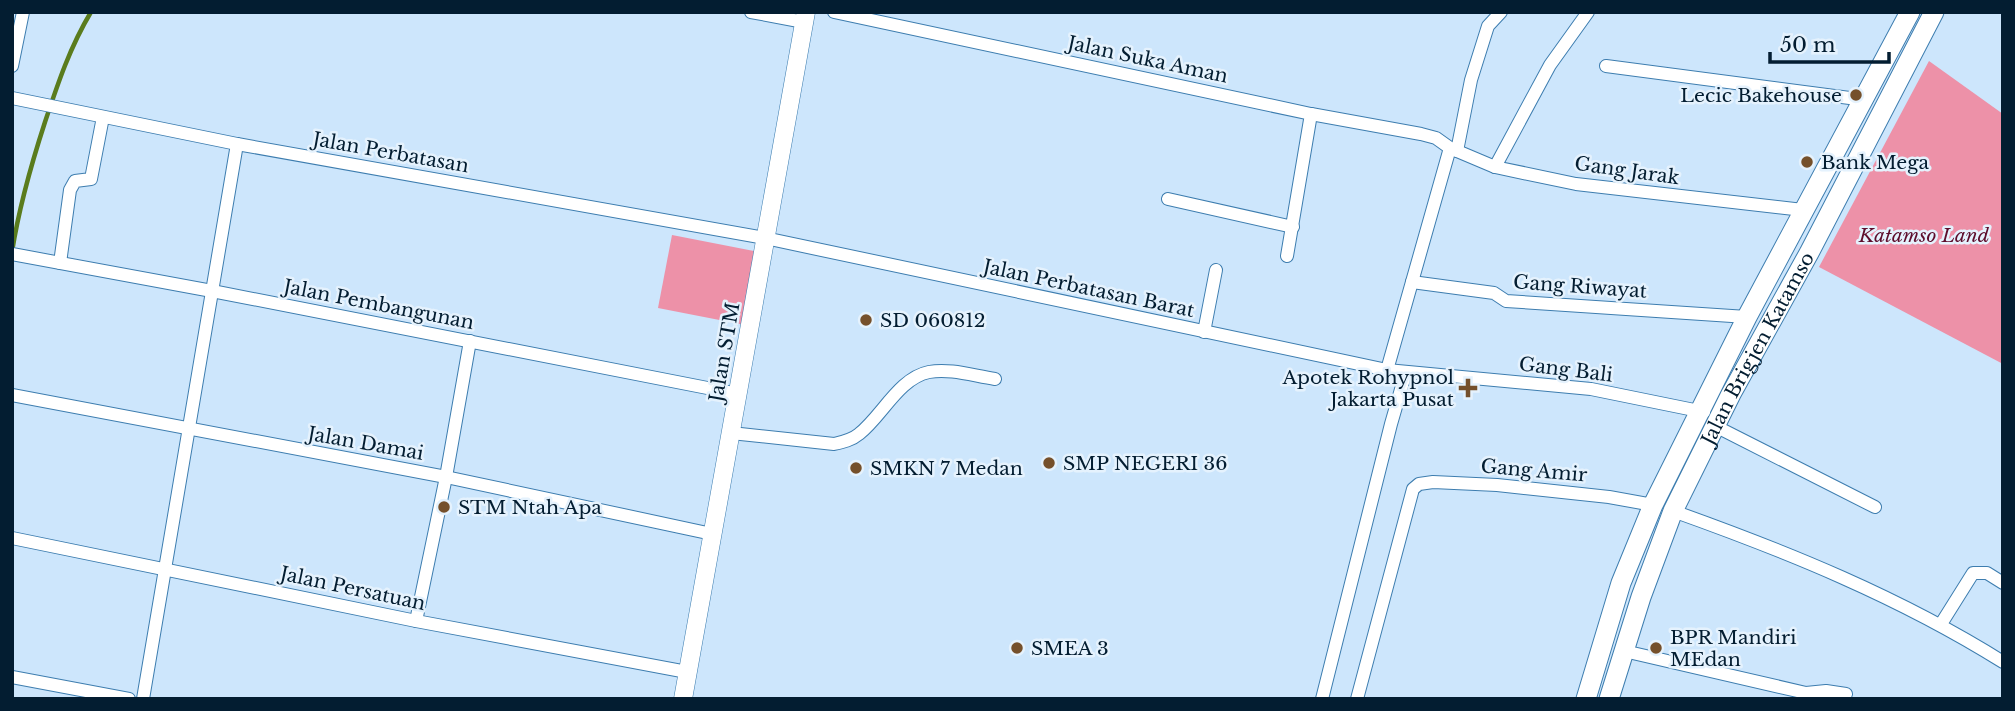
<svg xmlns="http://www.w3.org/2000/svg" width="2015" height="711" font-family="'Libre Baskerville',serif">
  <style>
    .green { fill: #ed91a8 }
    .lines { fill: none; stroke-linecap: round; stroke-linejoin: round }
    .stream { stroke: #5a7c1d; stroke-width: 4.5 }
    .street-casing { stroke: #3d7daf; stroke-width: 14 }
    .secondary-casing { stroke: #3d7daf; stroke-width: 19 }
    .primary-casing { stroke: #3d7daf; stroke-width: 21 }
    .street { stroke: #fff; stroke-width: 12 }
    .secondary { stroke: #fff; stroke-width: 18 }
    .primary { stroke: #fff; stroke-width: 19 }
    .poi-dot { fill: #75502b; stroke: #e5f2fd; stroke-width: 2.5 }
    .labels { text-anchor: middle; stroke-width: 5; stroke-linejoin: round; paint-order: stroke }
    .street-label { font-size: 19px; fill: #031d31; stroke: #e5f2fd }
    .poi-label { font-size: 19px; fill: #031d31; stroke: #e5f2fd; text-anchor: start }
    .park-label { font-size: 19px; font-style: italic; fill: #5d0c2b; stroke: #e5f2fd }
  </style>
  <rect width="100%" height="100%" fill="#cde6fc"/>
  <g class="green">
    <polygon points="1929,61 2003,114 2003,364 1819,267"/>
    <polygon points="672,235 759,252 745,325 658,308"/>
  </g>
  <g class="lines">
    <path class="stream" d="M12,252C19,207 31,165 45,122C58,83 70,47 91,12"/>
    <defs>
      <g id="street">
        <polyline points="751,12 804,22"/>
        <polyline points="834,12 1311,114 1421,134 1436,138 1450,148 1495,167 1576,184 1803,210"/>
        <polyline points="12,66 23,12"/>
        <polyline points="1606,66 1865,100"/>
        <polyline points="12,98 237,144 765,238 1387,370 1591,389 1704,412"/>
        <polyline points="1457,151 1471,80 1488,26 1501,12"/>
        <polyline points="1495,167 1550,65 1588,12"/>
        <polyline points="1168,199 1293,227"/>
        <polyline points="12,254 212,291 738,394"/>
        <polyline points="1287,256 1311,114"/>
        <polyline points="60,263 70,190 75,181 91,179 103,117"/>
        <polyline points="1412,282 1494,293 1506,301 1747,317"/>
        <polyline points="1204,332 1216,270"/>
        <polyline points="1387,370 1450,148"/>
        <polyline points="12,395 446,477 712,534"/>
        <polyline points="1715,426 1875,507"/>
        <path d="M731,433L834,444C843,442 852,440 859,434C882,416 899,378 929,372C950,368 974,376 995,379"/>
        <path d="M1673,511C1788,552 1899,597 2003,662"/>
        <polyline points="12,538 416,621 687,672"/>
        <polyline points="416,621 446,477 470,341"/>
        <polyline points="1941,624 1973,573 1987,573 2003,583"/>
        <polyline points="1624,651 1806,693 1826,691 1846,694"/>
        <polyline points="12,677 129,699"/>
        <polyline points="143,699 237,144"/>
        <polyline points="1322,699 1391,424 1406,372"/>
        <polyline points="1357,699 1413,489 1419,484 1433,482 1497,485 1609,497 1653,505"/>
      </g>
      <polyline id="secondary" points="683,699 806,12"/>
      <g id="primary">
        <polyline points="1586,699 1621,583 1653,505 1747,317 1910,12"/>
        <path id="s1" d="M1609,699L1641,597L1673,511L1731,394L1809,253L1934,12"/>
      </g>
    </defs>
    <use href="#street" class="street-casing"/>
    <use href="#secondary" class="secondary-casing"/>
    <use href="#primary" class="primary-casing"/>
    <use href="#street" class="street"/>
    <use href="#secondary" class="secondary"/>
    <use href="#primary" class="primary"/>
  </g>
  <g class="poi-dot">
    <circle cx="1856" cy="95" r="7"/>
    <circle cx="1807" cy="162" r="7"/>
    <circle cx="866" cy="320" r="7"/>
    <path d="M1464.5 377.5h7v7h7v7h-7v7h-7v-7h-7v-7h7z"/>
    <circle cx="1049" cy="463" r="7"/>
    <circle cx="856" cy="468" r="7"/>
    <circle cx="444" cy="507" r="7"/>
    <circle cx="1017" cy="648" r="7"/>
    <circle cx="1656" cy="648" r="7"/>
  </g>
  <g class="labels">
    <g class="street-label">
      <text transform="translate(1148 59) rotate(12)" y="7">Jalan Suka Aman</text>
      <text transform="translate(391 152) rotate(10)" y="7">Jalan Perbatasan</text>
      <text transform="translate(1627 170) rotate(8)" y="7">Gang Jarak</text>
      <text transform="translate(1580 286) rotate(4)" y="7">Gang Riwayat</text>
      <text transform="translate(1089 288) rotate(12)" y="7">Jalan Perbatasan Barat</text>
      <text transform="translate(379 304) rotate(11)" y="7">Jalan Pembangunan</text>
      <text dy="7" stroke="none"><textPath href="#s1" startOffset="382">Jalan Brigjen Katamso</textPath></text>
      <text transform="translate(724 352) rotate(-80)" y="7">Jalan STM</text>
      <text transform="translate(1566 369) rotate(7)" y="7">Gang Bali</text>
      <text transform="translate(366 443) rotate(10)" y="7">Jalan Damai</text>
      <text transform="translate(1534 470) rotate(5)" y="7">Gang Amir</text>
      <text transform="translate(353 588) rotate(12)" y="7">Jalan Persatuan</text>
    </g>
    <g class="poi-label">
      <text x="1842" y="102" text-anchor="end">Lecic Bakehouse</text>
      <text x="1821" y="169">Bank Mega</text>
      <text x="880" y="327">SD 060812</text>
      <text x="1454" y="384" text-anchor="end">Apotek Rohypnol<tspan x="1454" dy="22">Jakarta Pusat</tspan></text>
      <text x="1063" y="470">SMP NEGERI 36</text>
      <text x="870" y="475">SMKN 7 Medan</text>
      <text x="458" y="514">STM Ntah Apa</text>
      <text x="1670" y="644">BPR Mandiri<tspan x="1670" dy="22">MEdan</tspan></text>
      <text x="1031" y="655">SMEA 3</text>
    </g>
    <g class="park-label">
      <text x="1924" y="242">Katamso Land</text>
    </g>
  </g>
  <rect width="2015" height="711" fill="none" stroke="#031d31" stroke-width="28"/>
  <path d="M1770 52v10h119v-10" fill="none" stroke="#031d31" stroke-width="3.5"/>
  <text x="1780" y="52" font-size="21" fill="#031d31" stroke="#e5f2fd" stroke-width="5" paint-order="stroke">50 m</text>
</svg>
